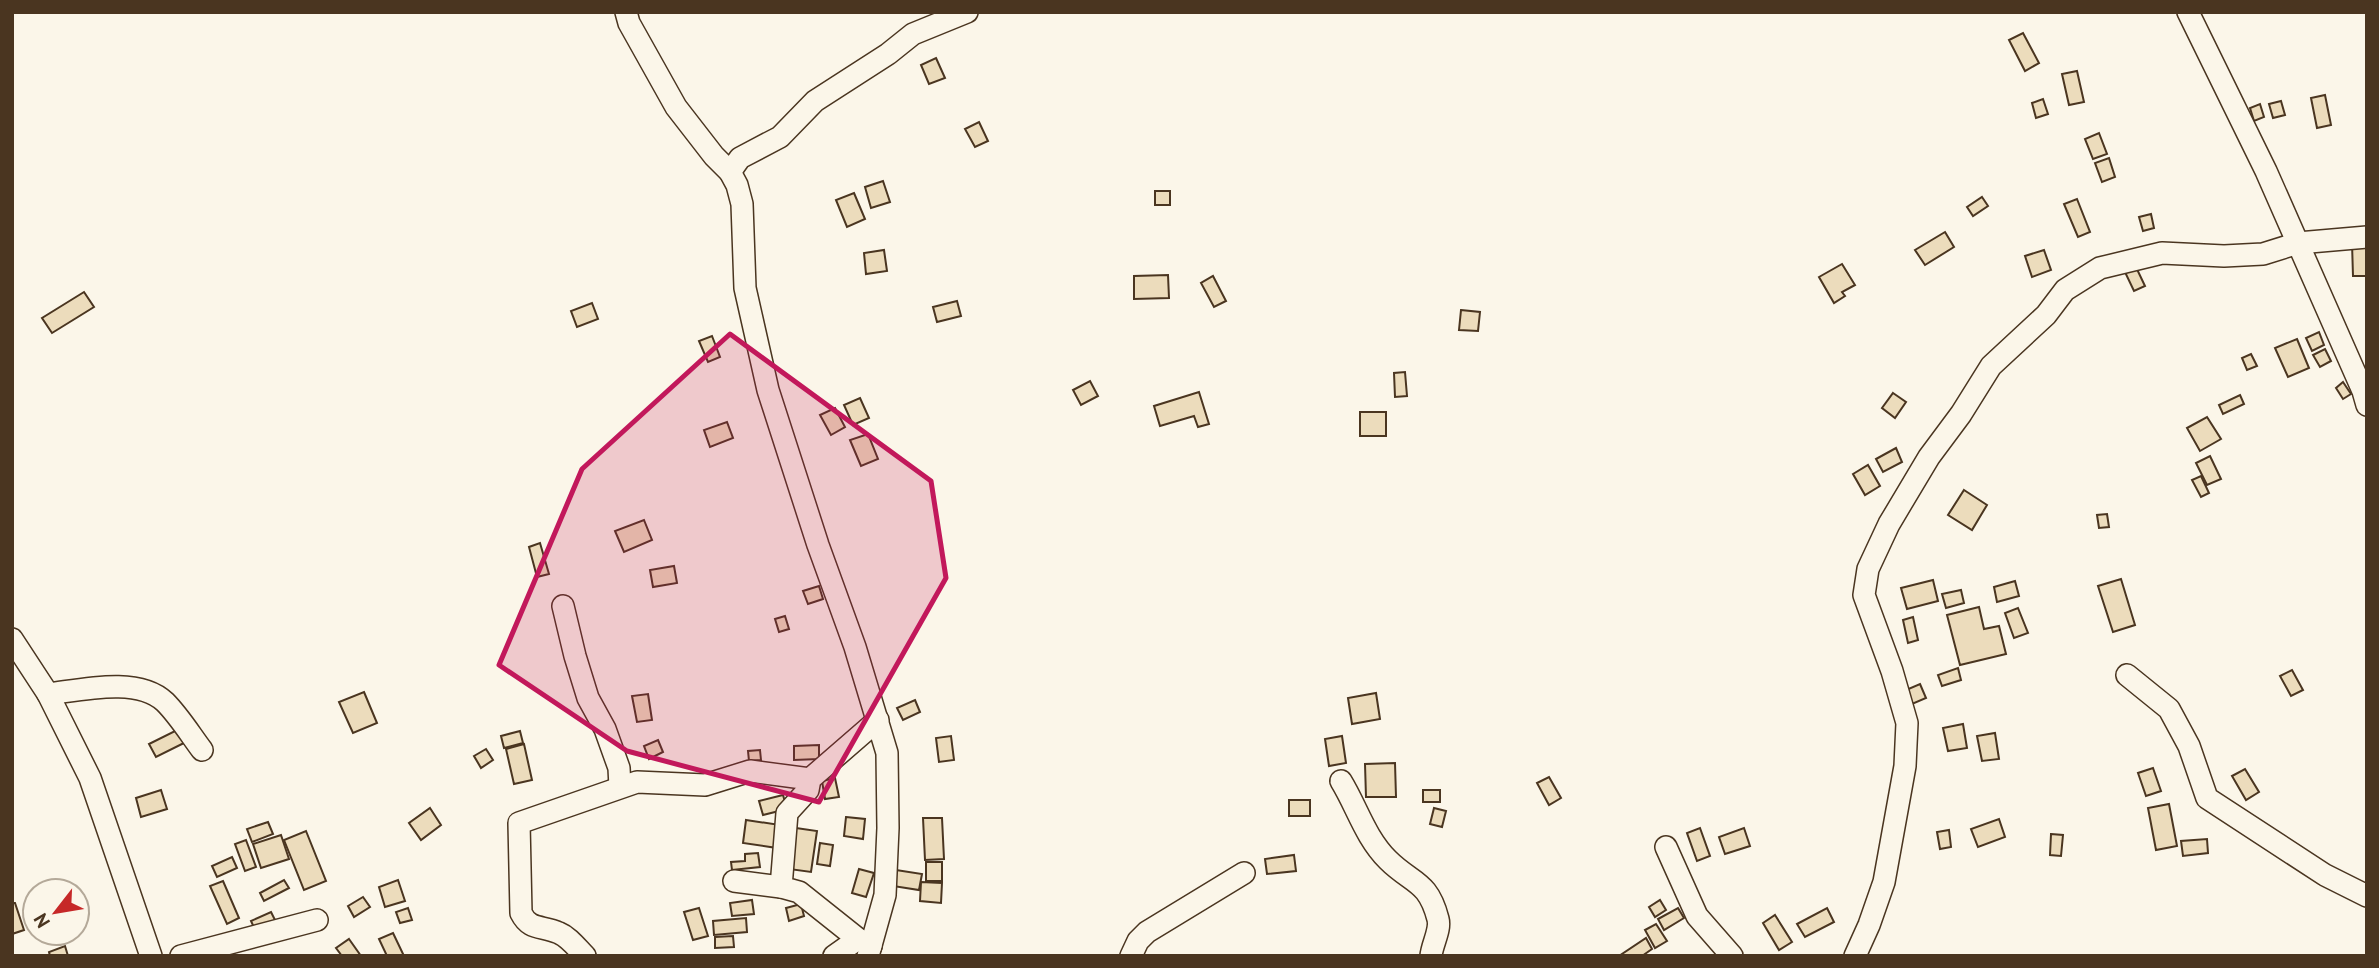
<svg xmlns="http://www.w3.org/2000/svg" width="2379" height="968" font-family="'PT Sans',sans-serif">
  <style>
    .building { fill: #ecdcbc; stroke: #4a3520; stroke-width: 2 }
    .lines { fill: none; stroke-linecap: round; stroke-linejoin: round }
    .minor-casing { stroke: #4a3520; stroke-width: 24 }
    .minor { stroke: #fbf6e9; stroke-width: 21 }
    .marked { fill: #c2185b; fill-opacity: 0.2; stroke: #c2185b; stroke-width: 5; stroke-linejoin: round }
  </style>
  <rect width="100%" height="100%" fill="#fbf6e9"/>
  <g class="building">
    <polygon points="2023,33 2039,63 2025,71 2009,40"/>
    <polygon points="936,58 945,78 929,84 921,65"/>
    <polygon points="2077,71 2084,102 2069,105 2062,74"/>
    <polygon points="2325,95 2331,125 2317,128 2311,98"/>
    <polygon points="2043,99 2048,114 2036,118 2032,103"/>
    <polygon points="2281,101 2285,115 2273,118 2269,104"/>
    <polygon points="2260,104 2264,117 2254,121 2250,108"/>
    <polygon points="979,122 988,141 975,147 965,129"/>
    <polygon points="2099,133 2107,154 2093,159 2085,139"/>
    <polygon points="2109,158 2115,177 2102,182 2095,163"/>
    <polygon points="883,181 890,202 871,208 865,187"/>
    <rect x="1155" y="191" width="15" height="14"/>
    <polygon points="854,193 865,219 847,227 836,200"/>
    <polygon points="1982,197 1988,206 1973,216 1967,207"/>
    <polygon points="2077,199 2090,232 2078,237 2064,204"/>
    <polygon points="2151,214 2154,228 2143,231 2139,217"/>
    <polygon points="1945,232 1954,247 1925,265 1915,250"/>
    <polygon points="2352,243 2366,243 2367,276 2353,276"/>
    <polygon points="884,250 887,271 866,274 864,253"/>
    <polygon points="2044,250 2051,270 2032,277 2025,256"/>
    <polygon points="1842,264 1855,285 1842,292 1845,296 1834,303 1819,277"/>
    <polygon points="2135,265 2145,286 2134,291 2124,270"/>
    <polygon points="1168,275 1169,298 1134,299 1134,276"/>
    <polygon points="1213,276 1226,301 1214,307 1201,283"/>
    <polygon points="84,292 94,307 52,333 42,318"/>
    <polygon points="957,301 961,316 937,322 933,307"/>
    <polygon points="592,303 598,319 577,327 571,311"/>
    <polygon points="1461,310 1480,312 1478,331 1459,330"/>
    <polygon points="2319,332 2324,345 2312,351 2306,338"/>
    <polygon points="712,336 720,357 708,362 699,341"/>
    <polygon points="2297,339 2309,368 2288,377 2275,348"/>
    <polygon points="2325,349 2331,361 2320,367 2313,355"/>
    <polygon points="2251,354 2257,366 2247,370 2242,358"/>
    <polygon points="1405,372 1407,396 1395,397 1394,373"/>
    <polygon points="1090,381 1098,396 1081,405 1073,390"/>
    <polygon points="2343,382 2351,394 2343,399 2336,388"/>
    <polygon points="1199,392 1209,424 1198,427 1194,416 1160,426 1154,406"/>
    <polygon points="1893,393 1906,402 1895,418 1882,408"/>
    <polygon points="2240,395 2244,404 2223,414 2219,405"/>
    <polygon points="860,398 869,418 853,425 844,405"/>
    <polygon points="835,408 845,427 831,435 820,415"/>
    <rect x="1360" y="412" width="26" height="24"/>
    <polygon points="2207,417 2221,439 2200,451 2187,428"/>
    <polygon points="727,422 733,438 710,447 704,430"/>
    <polygon points="868,434 878,459 861,466 850,440"/>
    <polygon points="1896,448 1902,462 1883,472 1876,459"/>
    <polygon points="2210,456 2221,479 2207,485 2196,463"/>
    <polygon points="1868,465 1880,486 1865,495 1853,474"/>
    <polygon points="2201,476 2209,493 2201,497 2192,480"/>
    <polygon points="1964,490 1987,505 1972,530 1948,515"/>
    <polygon points="2107,514 2109,527 2099,528 2097,515"/>
    <polygon points="644,520 652,540 624,552 615,531"/>
    <polygon points="540,543 549,574 537,577 529,547"/>
    <polygon points="674,566 677,583 653,587 650,570"/>
    <polygon points="2121,579 2135,625 2113,632 2098,586"/>
    <polygon points="1933,580 1938,601 1907,609 1901,588"/>
    <polygon points="2015,581 2019,596 1997,602 1994,587"/>
    <polygon points="819,586 823,599 808,604 803,591"/>
    <polygon points="1961,590 1964,603 1946,608 1942,594"/>
    <polygon points="1979,607 1984,629 1999,626 2006,654 1960,665 1947,615"/>
    <polygon points="2018,608 2028,633 2014,638 2005,613"/>
    <polygon points="785,616 789,629 779,632 775,619"/>
    <polygon points="1913,617 1918,640 1908,643 1903,620"/>
    <polygon points="1958,668 1961,680 1942,686 1938,675"/>
    <polygon points="2292,670 2303,690 2291,696 2280,676"/>
    <polygon points="1920,684 1926,698 1912,704 1906,690"/>
    <polygon points="364,692 377,723 353,733 339,702"/>
    <polygon points="1376,693 1380,719 1352,724 1348,698"/>
    <polygon points="648,694 652,720 637,722 632,696"/>
    <polygon points="915,700 920,712 903,720 897,708"/>
    <polygon points="1963,724 1967,748 1948,751 1943,728"/>
    <polygon points="179,729 186,742 156,757 149,744"/>
    <polygon points="520,731 523,743 504,748 501,736"/>
    <polygon points="1995,733 1999,759 1982,761 1977,736"/>
    <polygon points="951,736 954,760 939,762 936,738"/>
    <polygon points="1342,736 1346,763 1329,766 1325,739"/>
    <polygon points="658,740 663,752 649,759 644,746"/>
    <polygon points="524,744 532,780 514,784 506,749"/>
    <polygon points="819,745 819,759 794,760 794,746"/>
    <polygon points="486,749 493,760 481,768 474,756"/>
    <polygon points="760,750 761,760 749,761 748,751"/>
    <polygon points="1395,763 1396,797 1366,797 1365,764"/>
    <polygon points="2153,768 2161,791 2146,796 2138,773"/>
    <polygon points="2245,769 2259,792 2246,800 2232,776"/>
    <polygon points="1549,777 1561,798 1549,805 1537,783"/>
    <polygon points="835,778 839,797 825,799 822,781"/>
    <polygon points="161,790 167,809 141,817 136,798"/>
    <rect x="1423" y="790" width="17" height="12"/>
    <polygon points="783,795 787,809 763,815 759,801"/>
    <rect x="1289" y="800" width="21" height="16"/>
    <polygon points="2169,804 2177,846 2156,850 2148,808"/>
    <polygon points="430,808 441,825 421,840 409,823"/>
    <polygon points="1434,808 1446,811 1442,827 1430,824"/>
    <polygon points="846,817 865,819 863,839 844,836"/>
    <polygon points="923,818 942,818 944,859 925,860"/>
    <polygon points="1999,819 2005,837 1978,847 1971,829"/>
    <polygon points="746,820 780,825 777,848 743,843"/>
    <polygon points="268,822 273,834 252,842 247,829"/>
    <polygon points="796,828 817,831 811,872 789,869"/>
    <polygon points="1700,828 1710,856 1697,861 1687,833"/>
    <polygon points="1744,828 1750,846 1725,854 1719,837"/>
    <polygon points="1949,830 1951,847 1940,849 1937,832"/>
    <polygon points="306,831 326,881 304,890 284,840"/>
    <polygon points="2051,834 2063,835 2061,856 2050,855"/>
    <polygon points="281,835 289,859 261,868 253,844"/>
    <polygon points="2207,839 2208,853 2183,856 2181,841"/>
    <polygon points="246,840 256,867 245,871 235,844"/>
    <polygon points="820,843 833,845 830,866 817,864"/>
    <polygon points="758,853 760,867 732,870 731,862 745,861 745,854"/>
    <polygon points="1294,855 1296,871 1267,874 1265,859"/>
    <polygon points="232,857 237,868 217,877 212,866"/>
    <rect x="926" y="862" width="16" height="19"/>
    <polygon points="859,869 874,873 866,897 852,893"/>
    <polygon points="896,870 922,874 919,890 893,886"/>
    <polygon points="284,880 289,888 264,901 260,893"/>
    <polygon points="398,880 405,901 385,907 379,887"/>
    <polygon points="223,881 239,918 227,924 210,886"/>
    <polygon points="921,882 942,883 941,903 920,901"/>
    <polygon points="363,897 370,907 354,917 348,906"/>
    <polygon points="752,900 754,914 732,916 730,903"/>
    <polygon points="1660,900 1666,910 1655,917 1649,907"/>
    <polygon points="12,903 15,903 24,930 12,934"/>
    <polygon points="801,904 804,916 789,921 786,908"/>
    <polygon points="408,908 412,920 400,923 396,912"/>
    <polygon points="699,908 708,936 693,940 684,912"/>
    <polygon points="1678,908 1684,918 1664,930 1658,919"/>
    <polygon points="1827,908 1834,922 1805,937 1797,924"/>
    <polygon points="271,912 277,924 257,934 251,921"/>
    <polygon points="1775,915 1792,942 1779,950 1763,923"/>
    <polygon points="746,918 747,932 714,935 713,921"/>
    <polygon points="1656,924 1667,941 1655,948 1645,930"/>
    <polygon points="393,933 404,956 387,956 379,939"/>
    <polygon points="733,936 734,947 715,948 715,937"/>
    <polygon points="1646,938 1652,949 1642,956 1619,956"/>
    <polygon points="349,939 361,956 342,956 336,948"/>
    <polygon points="65,946 68,956 50,956 49,952"/>
  </g>
  <g class="lines">
    <defs>
      <g id="minor">
        <polyline points="626,12 629,23 676,107 714,156 730,172 737,185 742,204 745,288 768,390 818,545 855,647 887,753 888,828 885,895 868,956"/>
        <polyline points="2188,12 2266,171 2363,391 2367,405"/>
        <polyline points="730,172 740,158 780,137 815,101 888,54 913,34 967,12"/>
        <polyline points="563,606 575,656 588,698 605,729 619,768 620,787"/>
        <polyline points="12,639 48,694 90,778 151,956"/>
        <polyline points="2127,675 2169,709 2189,746 2207,798 2325,875 2367,896"/>
        <path d="M48,694C81,690 138,676 165,702C179,716 190,734 202,750"/>
        <path d="M1341,781C1357,807 1365,837 1388,860C1412,884 1428,880 1438,919C1441,930 1432,944 1431,956"/>
        <polyline points="1666,847 1697,916 1732,956"/>
        <polyline points="734,881 781,887"/>
        <polyline points="871,946 858,939 799,892 781,887 787,813 808,790 810,779 878,720"/>
        <polyline points="181,956 317,920"/>
        <path d="M585,956C577,948 569,937 559,933C542,925 530,931 521,913L519,823L637,782L705,785L750,771L810,779"/>
        <polyline points="834,956 858,939"/>
        <polyline points="1131,956 1138,941 1147,932 1244,873"/>
        <polyline points="1855,956 1869,925 1884,882 1905,766 1907,723 1892,671 1864,595 1868,569 1889,524 1929,457 1961,414 1991,366 2046,315 2065,290 2100,268 2162,253 2224,256 2263,254 2298,243 2367,237"/>
      </g>
    </defs>
    <use href="#minor" class="minor-casing"/>
    <use href="#minor" class="minor"/>
  </g>
  <path class="marked" d="M730,334L931,481L946,578L819,802L627,751L499,665L582,469Z"/>
  <rect width="2379" height="968" fill="none" stroke="#4a3520" stroke-width="28"/>
  <g transform="translate(56 912) rotate(239)"><circle r="33" fill="#fbf6e9" stroke="#b4a999" stroke-width="2"/>
  <path d="M0-5L12 26L0 18L-12 26Z" fill="#c62828"/>
  <text y="-10" font-size="19" font-weight="bold" text-anchor="middle" fill="#4a3520">N</text>
  </g>
</svg>
